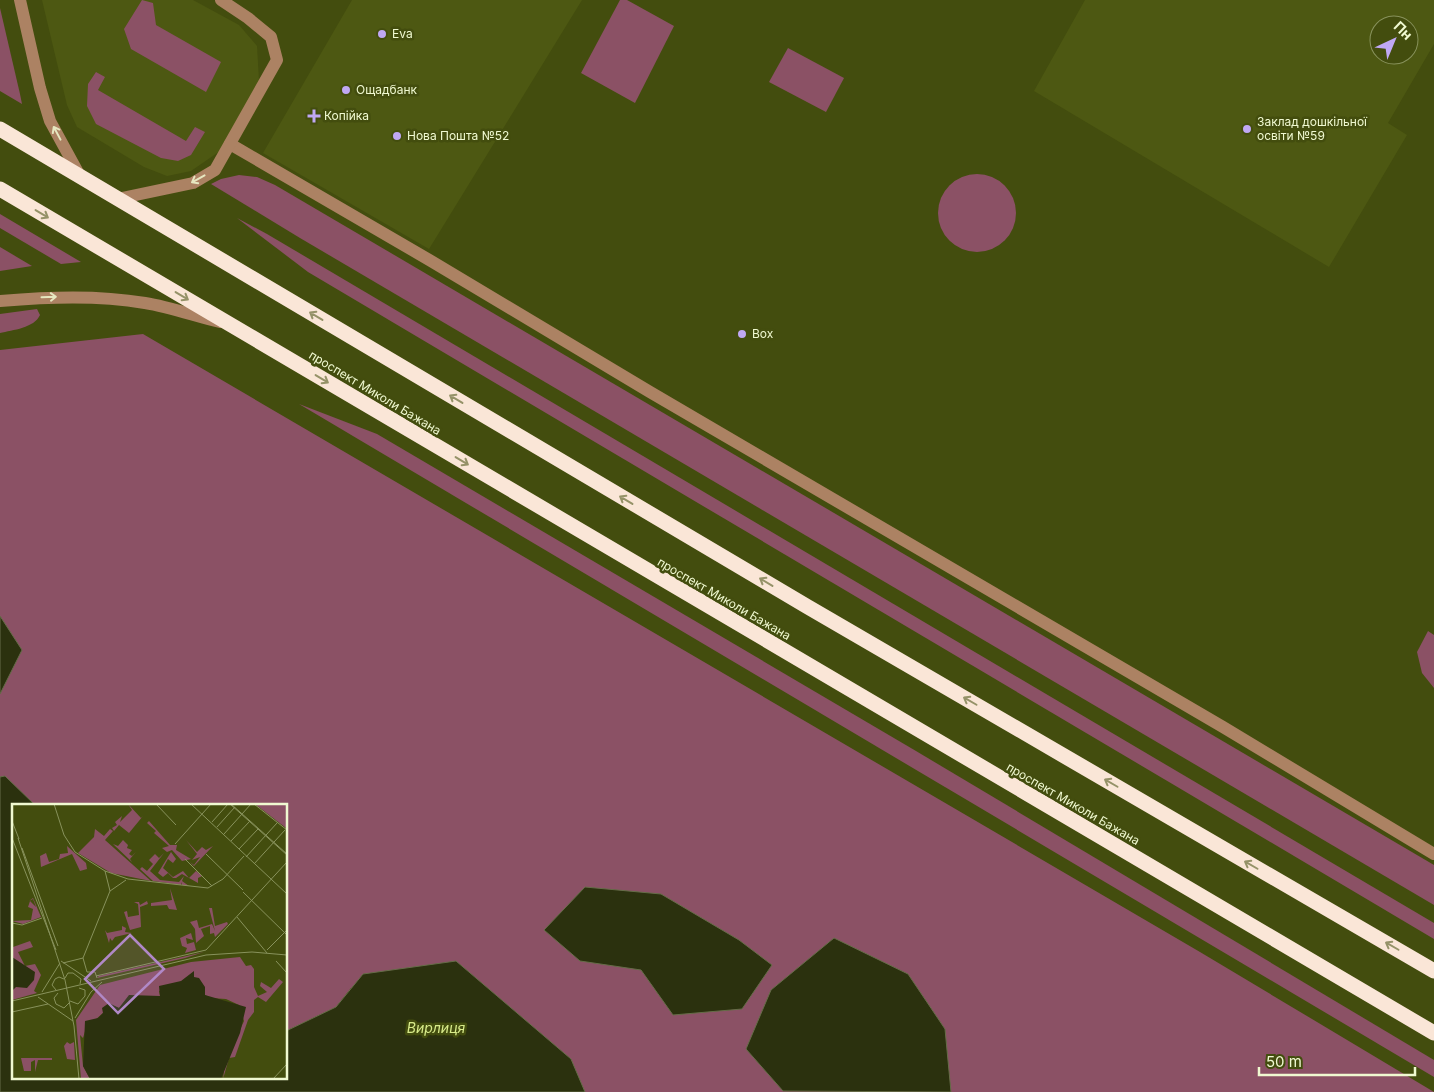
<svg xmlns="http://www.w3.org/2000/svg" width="1434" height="1092" font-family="Inter,sans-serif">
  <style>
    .built { fill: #4d5812; fill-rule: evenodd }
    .green { fill: #8b5165 }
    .water { fill: #2b310e; stroke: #666d48 }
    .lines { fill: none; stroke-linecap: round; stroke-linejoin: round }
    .minor { stroke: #ac8263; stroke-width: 12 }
    .highway { stroke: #fae6d7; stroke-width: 15 }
    .oneway { stroke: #e6e7c0 }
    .oneway2 { stroke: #959268 }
    .poi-dot { fill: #c0a8f4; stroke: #434d0e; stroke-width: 2 }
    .labels { text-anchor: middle; stroke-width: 5; stroke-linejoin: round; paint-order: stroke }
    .poi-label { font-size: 12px; fill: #f0f9d1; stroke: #434d0e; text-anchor: start }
    .street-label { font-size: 12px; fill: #f0f9d1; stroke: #434d0e }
    .water-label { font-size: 14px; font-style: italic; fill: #d8eb8b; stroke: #434d0e }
    .inset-road { fill: none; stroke: #88925c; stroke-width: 1 }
    .view { fill: #b088c7; fill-opacity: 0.15; stroke: #b088c7; stroke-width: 2.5 }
    .inset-edge { fill: none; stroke: #f0f9d1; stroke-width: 2.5 }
  </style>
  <rect width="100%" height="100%" fill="#434d0e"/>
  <g class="built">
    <polygon points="42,0 193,0 239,25 257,46 259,81 220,151 191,171 167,176 144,167 77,127 67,105"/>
    <polygon points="352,0 582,0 429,249 263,153"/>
    <path d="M1085,0H1434V44L1388,123L1407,135L1329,267L1034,91ZM1379,25H1409V55H1379Z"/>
  </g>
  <g class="green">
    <polygon points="142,0 153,3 156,25 221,62 206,92 131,49 124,29"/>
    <polygon points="620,0 627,0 674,26 635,103 581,73"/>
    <polygon points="0,8 20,94 22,104 0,91"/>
    <polygon points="788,48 844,78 826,112 769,82"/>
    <polygon points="96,72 105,77 98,90 186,141 195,127 205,132 191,155 178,161 161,158 96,124 87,106 88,84"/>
    <circle cx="977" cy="213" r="39"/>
    <polygon points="239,175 257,177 275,185 1434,865 1434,905 300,238 211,184 221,179"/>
    <polygon points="0,214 81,262 61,264 0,228"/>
    <polygon points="237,218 267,234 1434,923 1434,939 308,272"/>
    <polygon points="0,247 32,266 0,271"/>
    <path d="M37,309L40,315C34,328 13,330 0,333V314Z"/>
    <polygon points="143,334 1200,952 1434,1092 574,1092 351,988 336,1007 286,1031 286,806 31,806 0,801 0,350"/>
    <polygon points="299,404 377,434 916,751 1434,1060 1434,1077"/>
    <polygon points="1428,631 1434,635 1434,688 1422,673 1417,652"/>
  </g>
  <g class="water">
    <polygon points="0,616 22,650 0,694"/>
    <polygon points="5,776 36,806 14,806 14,1078 286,1078 286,1031 336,1007 363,974 456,961 571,1059 585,1092 0,1092 0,777"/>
    <polygon points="585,887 661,894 739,940 772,965 742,1009 673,1015 641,970 580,961 544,930"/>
    <polygon points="834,938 908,974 945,1029 951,1092 783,1091 746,1049 771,990"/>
  </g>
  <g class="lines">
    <g class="minor">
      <polyline points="20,0 40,88 50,121 80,176"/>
      <polyline points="230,144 431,261 650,392 1223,727 1434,854"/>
      <polyline points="117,199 193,183 215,170 277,60 271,37 248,18 221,0"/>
      <path d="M0,301C49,297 97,295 145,303C170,307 195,316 220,322"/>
    </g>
    <g class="highway">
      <polyline points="0,129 808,607 1434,971"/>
      <polyline points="0,189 1434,1033"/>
    </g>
  </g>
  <defs><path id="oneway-shaft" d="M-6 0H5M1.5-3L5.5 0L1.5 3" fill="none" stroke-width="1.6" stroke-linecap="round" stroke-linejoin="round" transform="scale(1.25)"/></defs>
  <g class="oneway">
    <use href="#oneway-shaft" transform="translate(57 133) rotate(-118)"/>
    <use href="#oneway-shaft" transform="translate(198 179) rotate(151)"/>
    <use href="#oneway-shaft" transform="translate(49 297) rotate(-2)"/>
  </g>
  <g class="oneway2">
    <use href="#oneway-shaft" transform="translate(42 214) rotate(31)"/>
    <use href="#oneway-shaft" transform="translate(182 296) rotate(31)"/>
    <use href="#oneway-shaft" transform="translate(316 316) rotate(-149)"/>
    <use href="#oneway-shaft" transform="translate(322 379) rotate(31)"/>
    <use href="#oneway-shaft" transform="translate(456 399) rotate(-149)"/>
    <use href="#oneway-shaft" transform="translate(462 461) rotate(31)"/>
    <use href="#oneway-shaft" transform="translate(626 500) rotate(-149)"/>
    <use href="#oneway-shaft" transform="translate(766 582) rotate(-149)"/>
    <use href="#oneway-shaft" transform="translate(970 701) rotate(-150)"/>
    <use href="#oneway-shaft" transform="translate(1111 783) rotate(-150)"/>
    <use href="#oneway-shaft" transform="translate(1251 865) rotate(-150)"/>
    <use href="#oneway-shaft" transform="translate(1392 946) rotate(-150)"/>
  </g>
  <g class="poi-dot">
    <circle cx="382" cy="34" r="5"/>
    <circle cx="346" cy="90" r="5"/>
    <path d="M311.5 108.5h5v5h5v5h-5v5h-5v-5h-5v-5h5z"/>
    <circle cx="1247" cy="129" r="5"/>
    <circle cx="397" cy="136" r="5"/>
    <circle cx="742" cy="334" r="5"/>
  </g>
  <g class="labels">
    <g class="poi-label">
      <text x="392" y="38">Eva</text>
      <text x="356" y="94">Ощадбанк</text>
      <text x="324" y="120">Копійка</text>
      <text x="1257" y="126">Заклад дошкільної<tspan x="1257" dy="14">освіти №59</tspan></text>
      <text x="407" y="140">Нова Пошта №52</text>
      <text x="752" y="338">Box</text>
    </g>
    <g class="street-label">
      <text transform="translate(375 393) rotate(31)" y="4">проспект Миколи Бажана</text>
      <text transform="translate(724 599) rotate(30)" y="4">проспект Миколи Бажана</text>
      <text transform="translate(1073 804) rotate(30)" y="4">проспект Миколи Бажана</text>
    </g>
    <g class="water-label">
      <text x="436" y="1033">Вирлиця</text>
    </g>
  </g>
  <g transform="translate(12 804)">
    <rect width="275" height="275" fill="#434d0e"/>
    <path d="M116,0L129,14L131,12L117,29L107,21L102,27L100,24L105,21L103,18L110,12L108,18L120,6ZM243,0H275V23L274,24ZM137,17L158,41H165L164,46L179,55L170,57L160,46L155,48L150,44L157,42L142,29L144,27L135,19ZM83,25L92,32L98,25L101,27L93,36L139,77L99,69L66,49L82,33ZM111,36L116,41L115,44L120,46L117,50L120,52L124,48L118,55L120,58L101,40L106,42ZM174,36L185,48L190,43L194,46L201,42L182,62L178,58L182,61L188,53L180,56L185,50ZM55,42L74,59L75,65L68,67L60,50L29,63L28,52L34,49L37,58L47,55L48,50L56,49ZM159,48L164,55L161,59L156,55L151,64L161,73L171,67L177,74L184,67L190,72L186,74V79L170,70L164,74H161L156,69L151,73L146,69ZM152,49L138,67L148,76L167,78L172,72L170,77L177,82L170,81V78L169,81L141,77L128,65L130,63L135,67L141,60L137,56L143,50L147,54ZM158,84L165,106L157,105L155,101L139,102V99L160,96ZM21,94L29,113L11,120L0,117L19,116L21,105L16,103L18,97L24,103L21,95L17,97ZM135,97L136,100L128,103L129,123L118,126L112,108L115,107L116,113L127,111L126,100L122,98H127L128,101ZM197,104H200L203,122L215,118L216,120L203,133L202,129L198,130V122L189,125L192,132L184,139L183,125L178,118L185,116L187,124L200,120L203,127ZM110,122L114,124L113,128L120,129L103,133L100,137L98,134L97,139L93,126L95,129L110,126ZM179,129L181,136L174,134L175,140L182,138L184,146L173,149L175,144L170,142L168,134ZM18,137L21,143L6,148L13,162L23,160L29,171L22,187L25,189L0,196L1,143ZM192,148L173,154L85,174L87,172ZM228,153L234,162L239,161L242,165V183L246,192L255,188L248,182L249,178L259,184L267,175L271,178L254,198L246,193L242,196V208L236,216L223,253L217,254L211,275L213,259L232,217L227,201L214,195L198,194L170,177L147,187L148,192L114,196L107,204L102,202L91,209L74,224L71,234L68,231L71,262L78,275H69L64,216L88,181L179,158ZM55,238L58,240L62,238L63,256L55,255L52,242ZM9,254H40V256H26L23,268V256L19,258V267H12Z" fill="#8b5165"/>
    <path d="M0,153L23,168L22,176L15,184L4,183L0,187ZM182,167V173L187,174L193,183V191L234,203L228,229L209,275H78L71,262L73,217L86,214L91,209L90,204L97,199L107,204L117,191L148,192L147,182L169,177Z" fill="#2b310e"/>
    <path class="inset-road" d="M42,0L52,31L63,48L93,67L116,75L196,84L211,75L232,52M144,0L164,21M179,0L275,90M218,0L275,51M219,0L275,50M242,0L275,26M0,17L7,35M200,18L216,0M205,23L223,3M212,30L239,0M0,34L44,146M6,34L53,176L62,222L67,275M219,37L238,17M163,40L199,0M10,44L46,142M227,45L246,25M194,50L231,86M234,53L265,19M173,55L200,82M242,60L273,26M93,67L98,87M231,88L275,131M225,113L255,149M0,119L10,121L30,114M255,146L275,126M49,157L79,177M264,157L275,169M51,159L71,154M84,172L194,146L275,58M53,174L56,169H61L69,175L68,180M85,174L83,168H75L71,154L98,87L114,76M44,186L40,181L43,175L47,173L52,175M30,188L48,159M46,189L42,194L44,200L52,204L58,198M26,193L61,217M0,197L194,151L240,148L275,151M58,197L66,200L73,192V186L67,184M0,208L36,200M63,214L79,188L90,178M261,275L275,260"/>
    <path class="view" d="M118,131L152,165L106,209L73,175Z"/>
    <rect width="275" height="275" class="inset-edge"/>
  </g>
  <g transform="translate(1394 40) rotate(44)"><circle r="24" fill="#434d0e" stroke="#88925c"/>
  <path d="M0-4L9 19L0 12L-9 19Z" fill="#c0a8f4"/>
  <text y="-8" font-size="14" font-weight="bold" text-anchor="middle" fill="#f0f9d1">Пн</text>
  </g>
  <path d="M1259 1067v8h156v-8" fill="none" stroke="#f0f9d1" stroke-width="2.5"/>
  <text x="1266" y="1067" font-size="15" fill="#f0f9d1" stroke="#434d0e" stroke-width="4" paint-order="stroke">50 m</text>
</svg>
